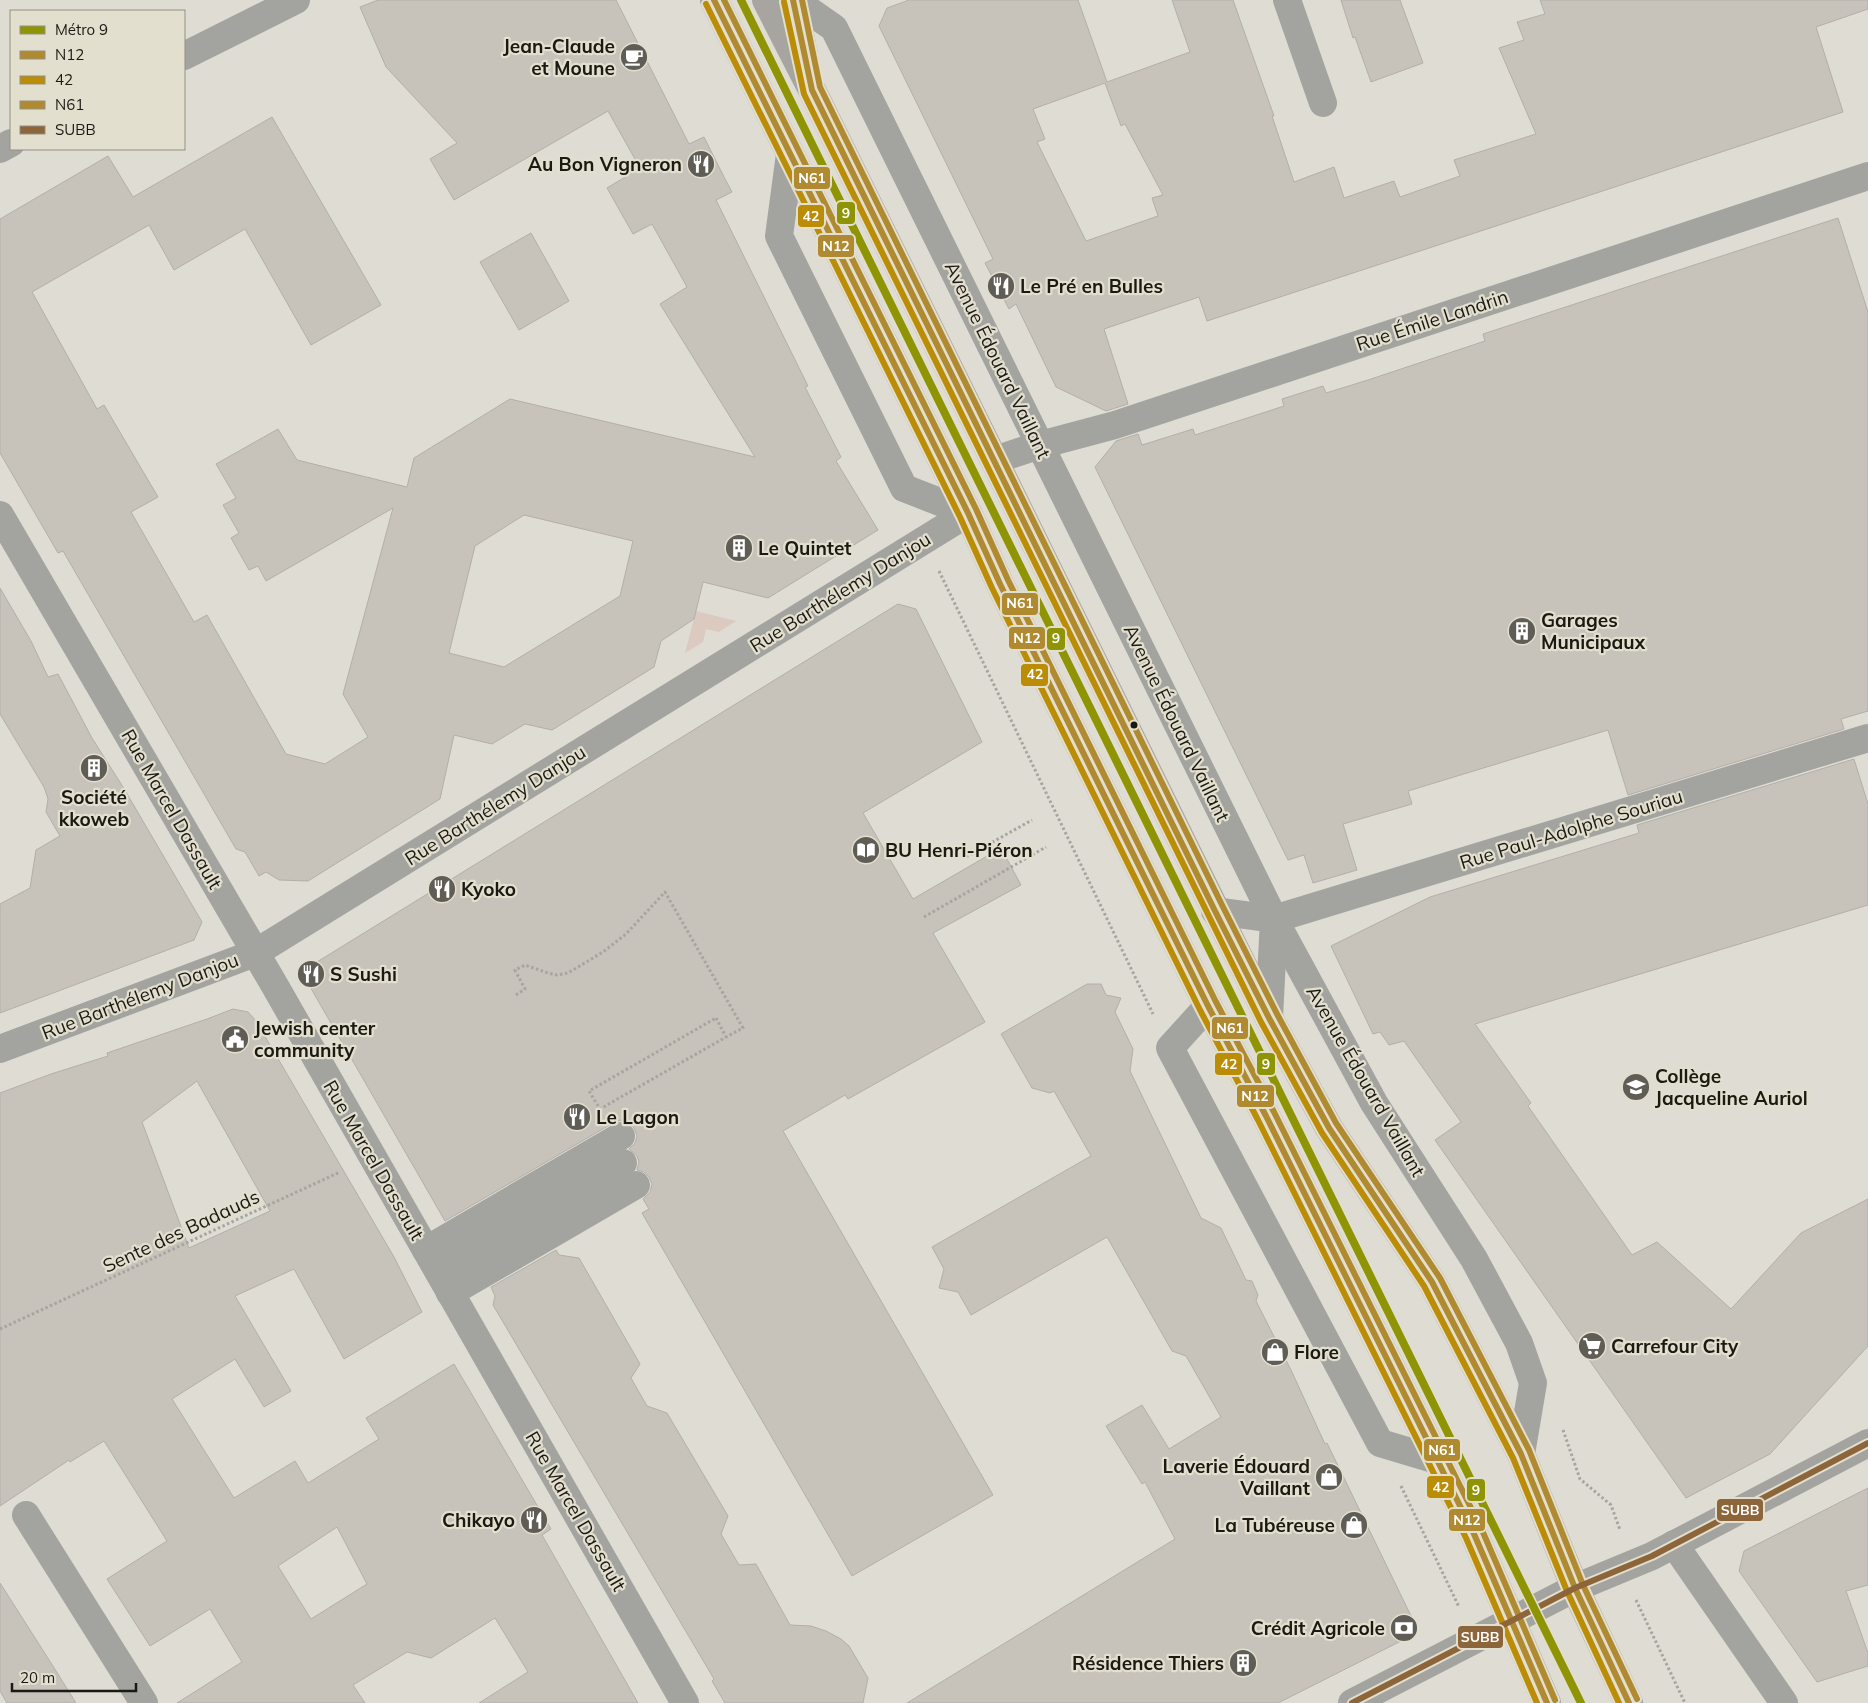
<svg xmlns="http://www.w3.org/2000/svg" width="1868" height="1703" font-family="Mulish,sans-serif">
  <style>
    .green { fill: #dcc9c0 }
    .building { fill: #c7c2ba; stroke: #b3afa9; fill-rule: evenodd }
    .lines { fill: none; stroke-linecap: round; stroke-linejoin: round }
    .path { stroke: #a6a5a0; stroke-width: 3; stroke-dasharray: 2.5 2.5; stroke-linecap: butt }
    .minor { stroke: #a3a49f; stroke-width: 28 }
    .major { stroke: #a6a5a0; stroke-width: 28 }
    .bus-1-casing { stroke: #e3dfce; stroke-width: 10 }
    .bus-2-casing { stroke: #e3dfce; stroke-width: 10 }
    .bus-3-casing { stroke: #e3dfce; stroke-width: 10 }
    .bus-4-casing { stroke: #e3dfce; stroke-width: 10 }
    .bus-1 { stroke: #af8a30; stroke-width: 6 }
    .bus-2 { stroke: #bb8c06; stroke-width: 6 }
    .bus-3 { stroke: #af8a30; stroke-width: 6 }
    .bus-4 { stroke: #8d653a; stroke-width: 6 }
    .metro-1-casing { stroke: #e3dfce; stroke-width: 11 }
    .metro-1 { stroke: #8f9405; stroke-width: 8 }
    .bus-dot { fill: #1b1913; stroke: #e3dfce; stroke-width: 2 }
    .labels { text-anchor: middle; stroke-width: 4.5; stroke-linejoin: round; paint-order: stroke }
    .poi-label { font-size: 19px; font-weight: bold; fill: #1b1913; stroke: #e3dfce; text-anchor: start }
    .street-label { font-size: 19px; fill: #1b1913; stroke: #e3dfce }
    .line-badge { stroke: #e3dfce; stroke-width: 2 }
    .badge-label { font-size: 14px; text-anchor: middle; font-weight: bold; fill: #fff }
  </style>
  <rect width="100%" height="100%" fill="#dedcd3"/>
  <polygon class="green" points="696,611 736,621 719,632 706,629 703,642 685,653"/>
  <g class="building">
    <path d="M378,0H616L689,144L704,137L724,177L732,192L716,200L808,386L805,387L841,457L836,461L878,530L768,598L703,582L694,619L661,641L654,667L552,730L525,724L492,744L454,735L440,799L308,881L279,880L266,872L259,876L245,852L236,849L63,551L58,553L0,453V219L108,156L133,197L272,117L381,305L311,345L245,229L174,270L149,225L32,292L97,409L104,405L158,497L131,512L194,622L207,615L286,754L325,764L368,737L343,694L393,508L266,581L258,566L249,570L231,538L239,533L223,505L236,498L216,464L278,429L297,460L407,487L414,458L510,399L755,457L660,304L687,287L652,224L633,234L607,188L640,168L608,111L454,200L430,159L457,143L386,67L360,7ZM524,515L633,541L620,596L504,667L449,653L475,546Z"/>
    <path d="M909,0H1078L1107,82L1190,52L1172,0H1233L1274,116H1272L1294,182L1334,167L1344,198L1394,181L1400,197L1460,176L1454,160L1536,134L1499,48L1524,40L1517,22L1545,14L1540,0H1868V9L1816,27L1843,112L1207,321L1199,297L1104,329L1128,404L1106,411L1056,387L1016,304L1009,309L985,263L993,259L879,26L887,8ZM1105,83L1121,126L1125,124L1163,195L1152,198L1158,216L1086,241L1037,142L1045,139L1033,109Z"/>
    <polygon points="1341,0 1400,0 1423,63 1371,82 1355,37 1353,38"/>
    <polygon points="1838,218 1868,312 1868,711 1841,719 1844,729 1628,795 1608,730 1408,791 1412,804 1343,824 1357,870 1313,883 1304,855 1288,860 1095,467 1116,441 1138,434 1142,445 1193,429 1195,435 1284,406 1282,399 1323,386 1326,393 1368,380 1485,341 1483,334"/>
    <polygon points="531,233 569,301 519,330 480,262"/>
    <polygon points="0,588 31,641 48,677 58,674 92,738 123,787 202,922 194,940 0,1013 0,904 30,888 36,850 60,836 46,812 48,799 44,787 0,714"/>
    <polygon points="898,604 916,609 982,742 863,813 913,899 1001,848 1021,885 933,933 985,1022 848,1099 845,1095 783,1131 993,1495 852,1576 642,1213 649,1209 643,1199 650,1192 652,1184 649,1177 644,1172 637,1170 639,1162 637,1156 629,1149 635,1143 637,1136 634,1128 628,1122 621,1120 613,1123 445,1221 309,985 312,965"/>
    <polygon points="1854,759 1868,804 1868,905 1475,1024 1531,1103 1528,1106 1632,1255 1657,1242 1731,1309 1801,1233 1868,1199 1868,1346 1770,1454 1686,1498 1435,1140 1461,1122 1404,1041 1389,1045 1380,1032 1373,1034 1331,946 1430,897 1639,833 1637,825"/>
    <polygon points="1087,984 1101,984 1106,995 1121,998 1115,1012 1133,1049 1130,1071 1201,1218 1221,1228 1246,1280 1252,1281 1258,1295 1256,1301 1291,1370 1325,1444 1327,1443 1413,1620 1407,1638 1278,1703 907,1703 1175,1539 1145,1482 1142,1484 1106,1426 1142,1405 1169,1449 1221,1417 1186,1356 1172,1351 1107,1237 971,1315 958,1292 939,1288 944,1269 932,1247 1091,1156 1054,1091 1050,1093 1032,1088 1001,1034"/>
    <path d="M233,1009L248,1012L256,1021L394,1257L422,1312L344,1359L294,1269L235,1296L291,1391L264,1407L235,1359L172,1399L234,1498L295,1461L308,1483L379,1439L366,1418L454,1364L551,1529L542,1535L638,1703H479L528,1672L495,1618L431,1658L407,1652L353,1685L365,1703H177L242,1662L210,1609L150,1646L107,1579L167,1541L104,1441L70,1462L69,1460L0,1506V1093L51,1074L108,1056L107,1053L207,1019ZM197,1081L270,1211L189,1248L142,1122ZM337,1527L367,1584L311,1619L278,1566Z"/>
    <polygon points="556,1250 559,1255 579,1258 640,1364 631,1378 647,1406 667,1413 728,1516 721,1534 739,1565 756,1564 790,1625 811,1626 826,1631 841,1639 849,1646 868,1678 863,1703 725,1703 712,1681 714,1679 493,1305 495,1296 491,1287"/>
    <polygon points="1868,1488 1868,1585 1846,1591 1868,1653 1868,1666 1817,1682 1739,1571 1744,1551"/>
    <polygon points="0,1583 51,1663 76,1703 7,1703 0,1691"/>
  </g>
  <g class="lines">
    <g class="path">
      <polyline points="939,571 1153,1014"/>
      <polyline points="966,857 1032,820"/>
      <polyline points="924,917 1046,847"/>
      <polyline points="516,995 525,989 515,970 525,965 548,973 557,975 568,973 603,952 626,934 665,892 743,1028 726,1037"/>
      <polygon points="716,1018 726,1037 600,1109 589,1091"/>
      <polyline points="0,1329 340,1172"/>
      <polyline points="1563,1430 1580,1479 1611,1505 1620,1530"/>
      <polyline points="1401,1486 1459,1607"/>
      <polyline points="1636,1600 1685,1703"/>
    </g>
    <g class="minor">
      <polyline points="794,0 834,28 1274,919 1374,1103 1474,1259 1519,1343 1533,1383 1521,1454"/>
      <polyline points="1287,0 1323,103"/>
      <polyline points="184,56 296,0"/>
      <polyline points="0,149 11,143"/>
      <polyline points="790,154 779,236 904,488 968,513"/>
      <polyline points="995,460 1040,445 1115,425 1868,176"/>
      <polyline points="0,515 275,986 685,1703"/>
      <polyline points="1215,911 1274,919 1269,1018"/>
      <polyline points="1274,919 1868,738"/>
      <polyline points="1208,1006 1170,1048 1380,1443 1437,1460"/>
      <polyline points="0,1049 255,953 968,513"/>
      <polyline points="426,1250 621,1136"/>
      <polyline points="438,1270 623,1163"/>
      <polyline points="450,1293 636,1185"/>
      <polyline points="26,1515 144,1703"/>
      <polyline points="1674,1544 1784,1703"/>
      <polyline points="1352,1703 1575,1588 1652,1556 1868,1443"/>
    </g>
    <g class="major">
      <polyline points="714,0 968,513 1000,584 1208,1006 1266,1116 1474,1534 1547,1703"/>
      <polyline points="766,0 812,90 1269,1018 1329,1128 1432,1282 1521,1454 1575,1588 1629,1703"/>
      <polyline points="793,0 804,55"/>
    </g>
    <defs>
      <g id="bus-1">
        <polyline points="714,0 968,513 1000,584 1208,1006 1266,1116 1474,1534 1547,1703"/>
        <polyline points="793,0 812,90 1215,911 1269,1018 1329,1128 1432,1282 1521,1454 1575,1588 1629,1703"/>
      </g>
      <g id="bus-2">
        <polyline points="784,2 804,94 1261,1022 1322,1133 1424,1286 1513,1458 1567,1591 1619,1703"/>
        <polyline points="706,4 960,517 992,588 1200,1010 1258,1120 1466,1538 1537,1703"/>
      </g>
      <g id="bus-3">
        <polyline points="724,0 976,509 1008,580 1216,1002 1274,1112 1482,1530 1555,1700"/>
        <polyline points="802,0 820,87 1223,907 1277,1014 1336,1123 1440,1278 1529,1450 1583,1585 1637,1699"/>
      </g>
      <polyline id="bus-4" points="1352,1703 1575,1588 1652,1556 1868,1443"/>
    </defs>
    <use href="#bus-1" class="bus-1-casing"/>
    <use href="#bus-2" class="bus-2-casing"/>
    <use href="#bus-3" class="bus-3-casing"/>
    <use href="#bus-4" class="bus-4-casing"/>
    <use href="#bus-1" class="bus-1"/>
    <use href="#bus-2" class="bus-2"/>
    <use href="#bus-3" class="bus-3"/>
    <use href="#bus-4" class="bus-4"/>
    <defs>
      <polyline id="metro-1" points="741,0 1581,1703"/>
    </defs>
    <use href="#metro-1" class="metro-1-casing"/>
    <use href="#metro-1" class="metro-1"/>
  </g>
  <defs>
    <symbol id="cafe-disc" viewBox="-11 -11 22 22"><circle r="9.5" fill="#5f5d56" stroke="#e3dfce"/><path d="M-5.5-4.5H6V0H3Q3 3.5 0 3.5H-2.5Q-5.5 3.5-5.5 0ZM3-3.2v2h1.7v-2ZM-6 4.5H4V6H-6Z" fill="#fff"/></symbol>
    <symbol id="restaurant-disc" viewBox="-11 -11 22 22"><circle r="9.5" fill="#5f5d56" stroke="#e3dfce"/><path d="M-5-6h1v4h1v-4h1v4h1v-4h1v5L-1.5 .5V6h-2V.5L-5-1ZM5-6V6H3V1.5H1.5Q1.5-4 5-6Z" fill="#fff"/></symbol>
    <symbol id="building-disc" viewBox="-11 -11 22 22"><circle r="9.5" fill="#5f5d56" stroke="#e3dfce"/><path d="M-4-6H4V6H1V3H-1V6H-4ZM-2.5-4.3h1.7v1.8h-1.7ZM.8-4.3h1.7v1.8H.8ZM-2.5-1h1.7V.8h-1.7ZM.8-1h1.7V.8H.8Z" fill="#fff"/></symbol>
    <symbol id="library-disc" viewBox="-11 -11 22 22"><circle r="9.5" fill="#5f5d56" stroke="#e3dfce"/><path d="M-6-4Q-3-5.5-.7-3.5V5Q-3 3-6 4ZM6-4Q3-5.5 .7-3.5V5Q3 3 6 4Z" fill="#fff"/></symbol>
    <symbol id="civic-disc" viewBox="-11 -11 22 22"><circle r="9.5" fill="#5f5d56" stroke="#e3dfce"/><path d="M-.6-6.5H3V-4.5H.6V-3L4-1V1h2V6H-6V1h2V-1L-.6-3ZM-1.2 2.5V6h2.4V2.5Z" fill="#fff"/></symbol>
    <symbol id="school-disc" viewBox="-11 -11 22 22"><circle r="9.5" fill="#5f5d56" stroke="#e3dfce"/><path d="M0-5L7-2L0 1L-7-2ZM-4 1L0 2.5L4 1V4Q0 6-4 4Z" fill="#fff"/></symbol>
    <symbol id="supermarket-disc" viewBox="-11 -11 22 22"><circle r="9.5" fill="#5f5d56" stroke="#e3dfce"/><path d="M-6-5.5h2.5l.6 2H6L4.5 2H-2.5L-4.4-4H-6ZM-1.5 3.2a1.3 1.3 0 1 0 .1 0ZM3 3.2a1.3 1.3 0 1 0 .1 0Z" fill="#fff"/></symbol>
    <symbol id="shop-disc" viewBox="-11 -11 22 22"><circle r="9.5" fill="#5f5d56" stroke="#e3dfce"/><path d="M-5-2.5h2.3a2.7 3.5 0 0 1 5.4 0H5L5.5 6h-11ZM-1.5-2.5h3a1.5 2.3 0 0 0-3 0Z" fill="#fff"/></symbol>
    <symbol id="bank-disc" viewBox="-11 -11 22 22"><circle r="9.5" fill="#5f5d56" stroke="#e3dfce"/><path d="M-6-4H6V4H-6ZM0-2.3a2.3 2.3 0 1 0 0 4.6a2.3 2.3 0 1 0 0-4.6Z" fill="#fff"/></symbol>
  </defs>
  <g fill-rule="evenodd">
    <use href="#cafe-disc" x="618" y="41" width="32" height="32"/>
    <use href="#restaurant-disc" x="685" y="148" width="32" height="32"/>
    <use href="#restaurant-disc" x="985" y="270" width="32" height="32"/>
    <use href="#building-disc" x="723" y="532" width="32" height="32"/>
    <use href="#building-disc" x="1506" y="615" width="32" height="32"/>
    <use href="#building-disc" x="78" y="752" width="32" height="32"/>
    <use href="#library-disc" x="850" y="834" width="32" height="32"/>
    <use href="#restaurant-disc" x="426" y="873" width="32" height="32"/>
    <use href="#restaurant-disc" x="295" y="958" width="32" height="32"/>
    <use href="#civic-disc" x="219" y="1023" width="32" height="32"/>
    <use href="#school-disc" x="1620" y="1071" width="32" height="32"/>
    <use href="#restaurant-disc" x="561" y="1101" width="32" height="32"/>
    <use href="#supermarket-disc" x="1576" y="1330" width="32" height="32"/>
    <use href="#shop-disc" x="1259" y="1336" width="32" height="32"/>
    <use href="#shop-disc" x="1313" y="1461" width="32" height="32"/>
    <use href="#restaurant-disc" x="518" y="1504" width="32" height="32"/>
    <use href="#shop-disc" x="1338" y="1509" width="32" height="32"/>
    <use href="#bank-disc" x="1388" y="1612" width="32" height="32"/>
    <use href="#building-disc" x="1227" y="1647" width="32" height="32"/>
  </g>
  <circle class="bus-dot" cx="1134" cy="725" r="4.5"/>
  <g class="labels">
    <g class="poi-label">
      <text x="615" y="53" text-anchor="end">Jean-Claude<tspan x="615" dy="22">et Moune</tspan></text>
      <text x="682" y="171" text-anchor="end">Au Bon Vigneron</text>
      <text x="1020" y="293">Le Pré en Bulles</text>
      <text x="758" y="555">Le Quintet</text>
      <text x="1541" y="627">Garages<tspan x="1541" dy="22">Municipaux</tspan></text>
      <text x="94" y="804" text-anchor="middle">Société<tspan x="94" dy="22">kkoweb</tspan></text>
      <text x="885" y="857">BU Henri-Piéron</text>
      <text x="461" y="896">Kyoko</text>
      <text x="330" y="981">S Sushi</text>
      <text x="254" y="1035">Jewish center<tspan x="254" dy="22">community</tspan></text>
      <text x="1655" y="1083">Collège<tspan x="1655" dy="22">Jacqueline Auriol</tspan></text>
      <text x="596" y="1124">Le Lagon</text>
      <text x="1611" y="1353">Carrefour City</text>
      <text x="1294" y="1359">Flore</text>
      <text x="1310" y="1473" text-anchor="end">Laverie Édouard<tspan x="1310" dy="22">Vaillant</tspan></text>
      <text x="515" y="1527" text-anchor="end">Chikayo</text>
      <text x="1335" y="1532" text-anchor="end">La Tubéreuse</text>
      <text x="1385" y="1635" text-anchor="end">Crédit Agricole</text>
      <text x="1224" y="1670" text-anchor="end">Résidence Thiers</text>
    </g>
    <g class="street-label">
      <text transform="translate(1432 320) rotate(-18)" y="7">Rue Émile Landrin</text>
      <text transform="translate(998 360) rotate(64)" y="7">Avenue Édouard Vaillant</text>
      <text transform="translate(840 592) rotate(-32)" y="7">Rue Barthélemy Danjou</text>
      <text transform="translate(1177 723) rotate(64)" y="7">Avenue Édouard Vaillant</text>
      <text transform="translate(495 805) rotate(-32)" y="7">Rue Barthélemy Danjou</text>
      <text transform="translate(172 809) rotate(60)" y="7">Rue Marcel Dassault</text>
      <text transform="translate(1571 829) rotate(-17)" y="7">Rue Paul-Adolphe Souriau</text>
      <text transform="translate(140 996) rotate(-21)" y="7">Rue Barthélemy Danjou</text>
      <text transform="translate(1366 1081) rotate(60)" y="7">Avenue Édouard Vaillant</text>
      <text transform="translate(374 1160) rotate(60)" y="7">Rue Marcel Dassault</text>
      <text transform="translate(181 1231) rotate(-25)" y="7">Sente des Badauds</text>
      <text transform="translate(576 1511) rotate(60)" y="7">Rue Marcel Dassault</text>
    </g>
  </g>
  <g class="line-badge">
    <rect x="793" y="166" width="38" height="24" rx="5" fill="#af8a30"/>
    <rect x="836" y="201" width="20" height="24" rx="5" fill="#8f9405"/>
    <rect x="797" y="204" width="28" height="24" rx="5" fill="#bb8c06"/>
    <rect x="817" y="234" width="38" height="24" rx="5" fill="#af8a30"/>
    <rect x="1001" y="592" width="38" height="24" rx="5" fill="#af8a30"/>
    <rect x="1008" y="626" width="38" height="24" rx="5" fill="#af8a30"/>
    <rect x="1046" y="627" width="20" height="24" rx="5" fill="#8f9405"/>
    <rect x="1020" y="663" width="29" height="24" rx="5" fill="#bb8c06"/>
    <rect x="1211" y="1016" width="38" height="24" rx="5" fill="#af8a30"/>
    <rect x="1256" y="1052" width="20" height="24" rx="5" fill="#8f9405"/>
    <rect x="1214" y="1052" width="29" height="24" rx="5" fill="#bb8c06"/>
    <rect x="1236" y="1084" width="39" height="24" rx="5" fill="#af8a30"/>
    <rect x="1423" y="1438" width="38" height="24" rx="5" fill="#af8a30"/>
    <rect x="1426" y="1475" width="29" height="24" rx="5" fill="#bb8c06"/>
    <rect x="1466" y="1478" width="20" height="24" rx="5" fill="#8f9405"/>
    <rect x="1716" y="1498" width="48" height="24" rx="5" fill="#8d653a"/>
    <rect x="1448" y="1508" width="38" height="24" rx="5" fill="#af8a30"/>
    <rect x="1457" y="1625" width="47" height="24" rx="5" fill="#8d653a"/>
  </g>
  <g class="badge-label">
    <text x="812" y="183">N61</text>
    <text x="846" y="218">9</text>
    <text x="811" y="221">42</text>
    <text x="836" y="251">N12</text>
    <text x="1020" y="608">N61</text>
    <text x="1027" y="643">N12</text>
    <text x="1056" y="643">9</text>
    <text x="1035" y="679">42</text>
    <text x="1230" y="1033">N61</text>
    <text x="1266" y="1069">9</text>
    <text x="1229" y="1069">42</text>
    <text x="1255" y="1101">N12</text>
    <text x="1442" y="1455">N61</text>
    <text x="1441" y="1492">42</text>
    <text x="1476" y="1495">9</text>
    <text x="1740" y="1515">SUBB</text>
    <text x="1467" y="1525">N12</text>
    <text x="1480" y="1642">SUBB</text>
  </g>
  <rect x="10" y="10" width="175" height="140" fill="#e3dfce" stroke="#939083"/>
  <rect x="20" y="26" width="25" height="8" fill="#8f9405" stroke="#939083"/>
  <text x="55" y="35" font-size="15" fill="#1b1913">Métro 9</text>
  <rect x="20" y="51" width="25" height="8" fill="#af8a30" stroke="#939083"/>
  <text x="55" y="60" font-size="15" fill="#1b1913">N12</text>
  <rect x="20" y="76" width="25" height="8" fill="#bb8c06" stroke="#939083"/>
  <text x="55" y="85" font-size="15" fill="#1b1913">42</text>
  <rect x="20" y="101" width="25" height="8" fill="#af8a30" stroke="#939083"/>
  <text x="55" y="110" font-size="15" fill="#1b1913">N61</text>
  <rect x="20" y="126" width="25" height="8" fill="#8d653a" stroke="#939083"/>
  <text x="55" y="135" font-size="15" fill="#1b1913">SUBB</text>
  <path d="M12 1683v8h124v-8" fill="none" stroke="#1b1913" stroke-width="2.5"/>
  <text x="20" y="1683" font-size="15" fill="#1b1913" stroke="#e3dfce" stroke-width="4" paint-order="stroke">20 m</text>
</svg>
